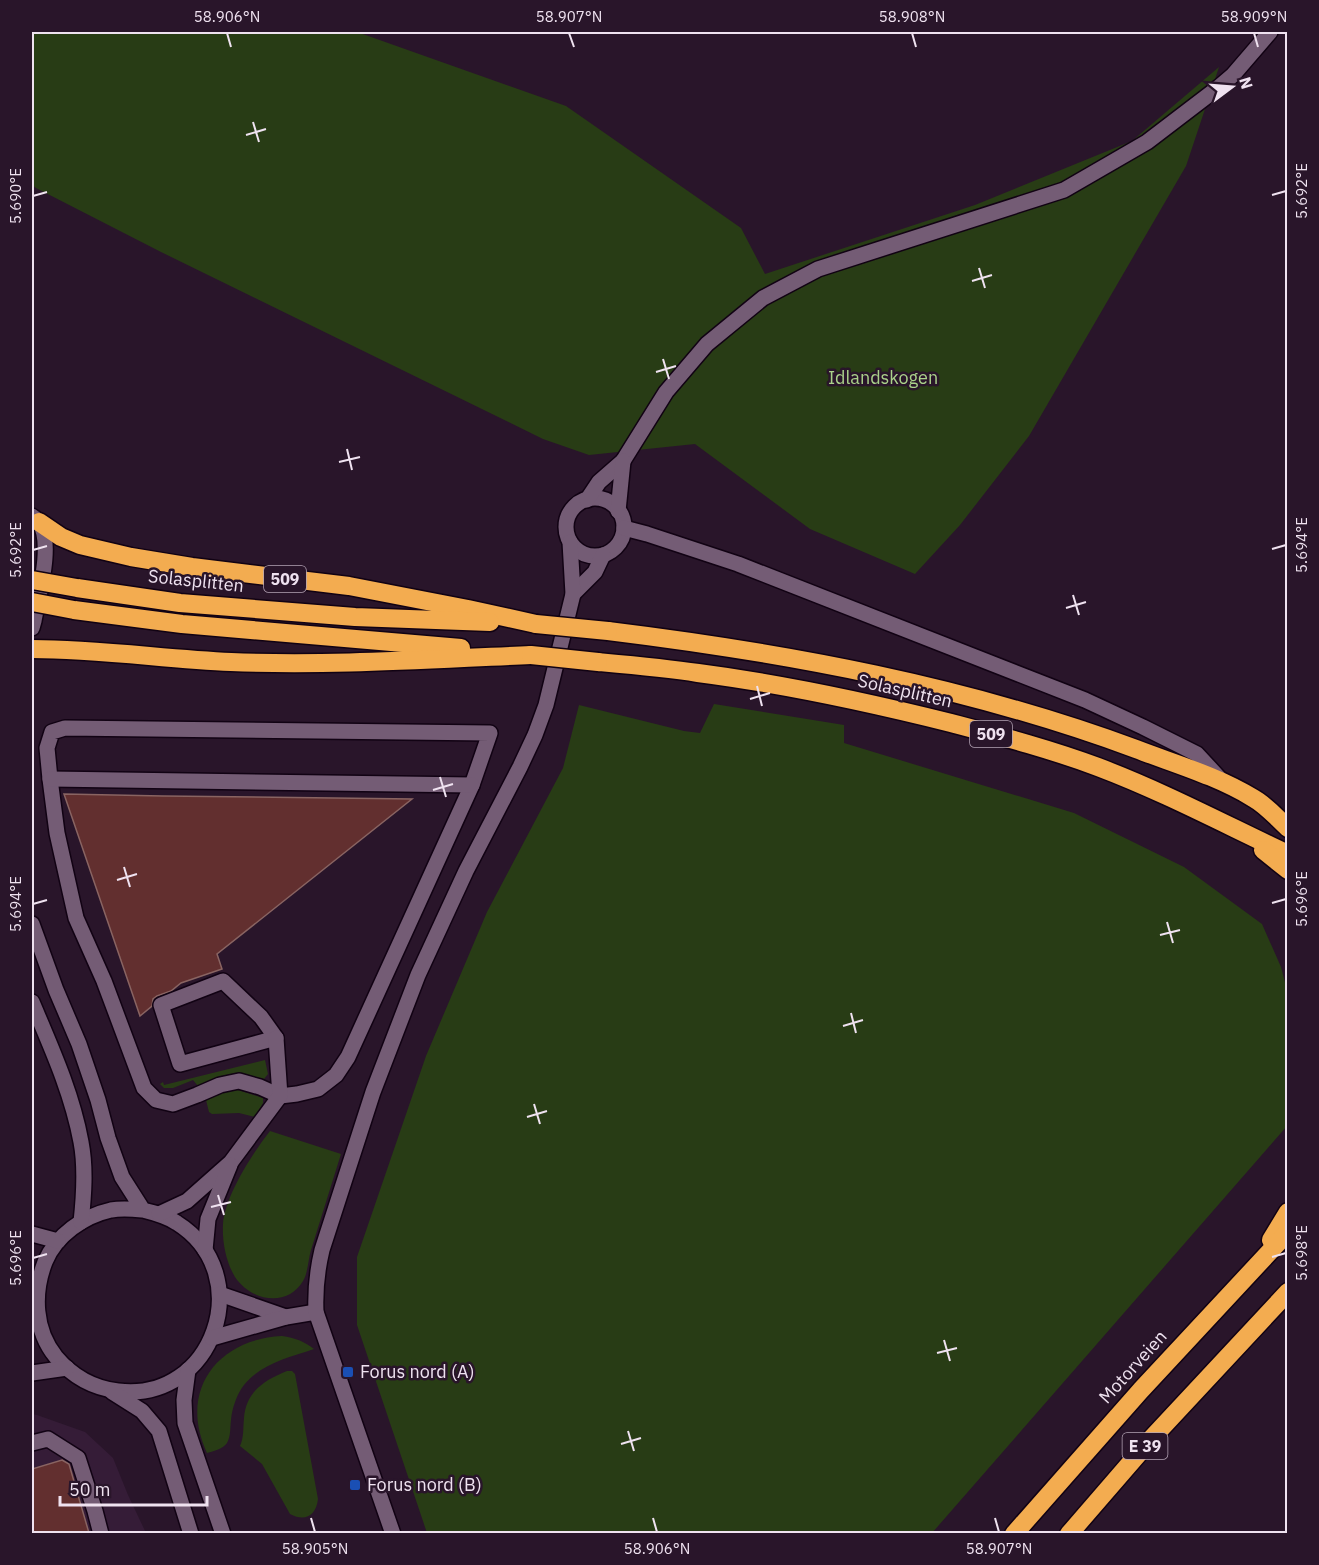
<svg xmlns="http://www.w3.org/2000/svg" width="1319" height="1565" font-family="'IBM Plex Sans',sans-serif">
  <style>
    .built { fill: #351c37 }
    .green { fill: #283c15 }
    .building { fill: #622f2f; stroke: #896462; stroke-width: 1.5 }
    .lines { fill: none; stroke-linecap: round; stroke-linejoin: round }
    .minor-casing { stroke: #110213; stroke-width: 18 }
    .highway-casing { stroke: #110213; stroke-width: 21 }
    .minor { stroke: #745c75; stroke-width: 15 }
    .highway { stroke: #f3ac50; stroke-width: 18 }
    .highway-bridge-casing { stroke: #110213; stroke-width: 21; stroke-linecap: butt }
    .highway-bridge { stroke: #f3ac50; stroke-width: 18 }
    .ticks { fill: none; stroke: #efe2f0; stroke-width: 2 }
    .transit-dot { fill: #1a4fb4; stroke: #29152a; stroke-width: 2 }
    .labels { text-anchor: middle; stroke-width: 5; stroke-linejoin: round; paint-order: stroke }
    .shield { fill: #29152a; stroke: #b4a4b5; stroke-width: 1.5 }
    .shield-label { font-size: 16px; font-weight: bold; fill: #efe2f0 }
    .park-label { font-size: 18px; fill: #aad18a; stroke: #29152a }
    .street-label { font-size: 18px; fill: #efe2f0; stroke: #29152a }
    .poi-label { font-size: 18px; fill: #efe2f0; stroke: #29152a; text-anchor: start }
    .neatline { fill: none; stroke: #efe2f0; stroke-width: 2 }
    .ticks-label { font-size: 15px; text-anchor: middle; fill: #efe2f0 }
  </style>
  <rect width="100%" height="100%" fill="#29152a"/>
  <polygon class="built" points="32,1414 37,1415 85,1432 113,1458 128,1495 146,1533 32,1534"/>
  <g class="green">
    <polygon points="32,32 357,32 566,106 741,228 765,274 975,205 1132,141 1219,67 1186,166 1029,436 960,525 915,574 810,529 695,444 589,455 543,439 161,252 36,188 32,185"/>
    <polygon points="714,704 844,725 844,743 1074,813 1184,867 1262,924 1281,967 1287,990 1287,1126 932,1533 427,1533 357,1325 357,1257 426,1056 487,912 563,768 579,705 684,731 700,733"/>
    <path d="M265,1060L268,1074L264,1079C257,1078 251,1075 244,1074C228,1071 212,1080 198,1086L193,1080L173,1088H164L160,1084L163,1082L164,1085Z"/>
    <polygon points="235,1089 263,1098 263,1103 255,1117 239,1113 212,1114 209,1112 206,1100 225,1091"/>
    <path d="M270,1131L341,1154C331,1186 321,1218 311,1250C308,1260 308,1273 303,1281C287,1308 251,1301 235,1277C226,1262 222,1242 223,1224C225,1196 252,1154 270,1131Z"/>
    <path d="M282,1336C295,1338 304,1341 314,1349C288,1358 262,1363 244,1385C237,1394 232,1408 231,1420C230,1427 231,1436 227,1443C223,1449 214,1451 207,1453C178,1391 217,1339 282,1336Z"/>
    <path d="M287,1371H292L295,1374L318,1499C316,1516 305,1522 290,1514L262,1464L240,1446C244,1438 243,1427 244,1418C246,1391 265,1380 287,1371Z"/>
  </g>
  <g class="building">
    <polygon points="64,794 163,796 412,799 217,954 222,969 181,983 171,991 157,996 153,999 152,1006 140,1016"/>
    <polygon points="62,1460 69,1464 89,1533 32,1533 32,1469"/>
  </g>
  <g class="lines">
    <defs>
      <g id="minor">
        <circle cx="595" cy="527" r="29"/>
        <polyline points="587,500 599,482 623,461 666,392 707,344 763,298 818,269 1064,190 1147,142 1219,87 1233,75 1270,32"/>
        <polyline points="618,511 623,461"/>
        <path d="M32,516C34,518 37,519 39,522C54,543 38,597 34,621L32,628"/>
        <polyline points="624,528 647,534 738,564 1085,700 1143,727 1197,754 1221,780"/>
        <polyline points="573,594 595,572 603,555"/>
        <polygon points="65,728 490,733 472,785 348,1057 336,1075 318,1089 297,1094 280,1096 260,1087 239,1081 220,1085 197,1095 173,1104 156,1100 144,1088 104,981 76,918 57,833 50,779 47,748 52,732"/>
        <polyline points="50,779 472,785"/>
        <path d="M32,924L56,990L79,1044L98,1100L108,1138L122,1177L143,1210C155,1213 167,1216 177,1223C258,1274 214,1403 118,1391C93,1388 72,1376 56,1357C34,1330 33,1293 45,1262C56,1235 84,1216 111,1210C122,1208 132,1209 143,1210"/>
        <polygon points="223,981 261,1017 276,1038 180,1064 161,1005"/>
        <path d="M32,1002C51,1047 72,1093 81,1142C86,1168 84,1195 81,1222"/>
        <polyline points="159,1214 187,1201 231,1162 280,1096 276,1038"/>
        <polyline points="32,1234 58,1241"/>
        <polyline points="205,1250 208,1219 230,1165"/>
        <polyline points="220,1294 286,1317"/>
        <polyline points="212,1338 286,1317 316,1312"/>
        <polyline points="188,1370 184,1400 185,1423 223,1534"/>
        <polyline points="32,1373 67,1368"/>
        <polyline points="112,1392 142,1411 159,1431 191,1534"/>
        <polyline points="32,1443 48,1439 78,1458 95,1511 101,1534"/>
        <path d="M393,1534L316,1312C315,1290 317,1271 322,1250L373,1092L418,975L466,871L520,767L535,735L546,705L573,594L570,542"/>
      </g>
      <g id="highway">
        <polyline points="39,522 61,537 80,545 131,557 192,567 349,586 468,609 536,624"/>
        <polyline points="77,588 180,603 355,617 490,622"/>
        <polyline points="74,610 182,624 461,648"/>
        <path d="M608,631C787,653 966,686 1136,749C1175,764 1217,776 1253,798C1266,805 1277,818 1288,828"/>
        <path d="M32,649C98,649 165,659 231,662C331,666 432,659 531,655"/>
        <path d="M598,662C631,665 665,668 698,673C783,684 867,702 951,723C1000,736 1050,749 1098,767C1164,792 1224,824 1288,854"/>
        <polyline points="1263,850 1288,870"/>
        <polyline points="1271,1240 1288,1212"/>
        <polyline points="1014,1534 1141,1390 1288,1232"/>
        <polyline points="1069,1534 1152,1438 1288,1292"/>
      </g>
    </defs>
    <use href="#minor" class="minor-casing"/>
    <use href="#highway" class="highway-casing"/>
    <use href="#minor" class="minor"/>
    <use href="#highway" class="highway"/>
    <defs>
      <g id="highway-bridge">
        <polyline points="32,580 77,588"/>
        <polyline points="32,602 74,610"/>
        <polyline points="536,624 608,631"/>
        <polyline points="531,655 598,662"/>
      </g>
    </defs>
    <use href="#highway-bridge" class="highway-bridge-casing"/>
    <use href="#highway-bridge" class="highway-bridge"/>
  </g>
  <path class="ticks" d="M227,33L231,47M569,33L574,47M912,33L916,47M1254,33L1258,47M253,122L259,142M246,135L266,129M1272,195L1286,191M33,196L47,192M979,268L985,288M972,281L992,275M663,359L669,379M656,372L676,366M347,449L352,470M339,462L360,457M1272,549L1286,545M33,550L47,546M1073,595L1079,615M1066,608L1086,602M757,686L762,706M750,699L770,693M440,777L446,797M433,790L453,784M124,867L130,887M117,880L137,874M1272,903L1286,899M33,904L47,900M1167,922L1173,943M1160,935L1180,930M851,1013L856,1033M843,1026L863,1020M534,1104L540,1124M527,1117L547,1111M218,1195L224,1215M211,1207L231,1202M1272,1257L1286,1253M33,1258L47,1254M944,1340L950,1361M937,1353L957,1348M628,1431L634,1451M621,1444L641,1438M311,1518L315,1532M653,1518L657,1532M995,1518L999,1532"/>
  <g class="transit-dot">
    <rect x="342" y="1366" width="12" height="12" rx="3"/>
    <rect x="349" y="1479" width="12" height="12" rx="3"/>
  </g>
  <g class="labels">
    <g class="shield">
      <rect x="264" y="566" width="42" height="26" rx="4.5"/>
      <rect x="970" y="721" width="42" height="26" rx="4.5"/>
      <rect x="1122.5" y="1433" width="45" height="26" rx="4.5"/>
    </g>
    <g class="shield-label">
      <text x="285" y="585">509</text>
      <text x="991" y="740">509</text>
      <text x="1145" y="1452">E 39</text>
    </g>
    <g class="park-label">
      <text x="883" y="384">Idlandskogen</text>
    </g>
    <g class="street-label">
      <text transform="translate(196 581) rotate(6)" y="6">Solasplitten</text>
      <text transform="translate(905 691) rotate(13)" y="6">Solasplitten</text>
      <text transform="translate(1133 1367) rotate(-48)" y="6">Motorveien</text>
    </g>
    <g class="poi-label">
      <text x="360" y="1378">Forus nord (A)</text>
      <text x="367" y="1491">Forus nord (B)</text>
    </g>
  </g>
  <rect width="1319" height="1565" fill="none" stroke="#29152a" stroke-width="66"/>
  <g transform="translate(1232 87) rotate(74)" stroke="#29152a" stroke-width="4.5" paint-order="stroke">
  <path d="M0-4.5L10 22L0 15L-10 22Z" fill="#efe2f0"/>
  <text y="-9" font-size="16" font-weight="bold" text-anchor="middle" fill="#efe2f0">N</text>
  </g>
  <path d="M60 1496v9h147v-9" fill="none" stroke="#efe2f0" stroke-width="3"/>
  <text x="69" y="1496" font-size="18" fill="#efe2f0" stroke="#29152a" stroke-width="4.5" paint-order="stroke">50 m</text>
  <rect x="33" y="33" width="1253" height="1499" class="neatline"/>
  <g class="ticks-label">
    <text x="227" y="22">58.906°N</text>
    <text x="569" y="22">58.907°N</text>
    <text x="912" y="22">58.908°N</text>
    <text x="1254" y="22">58.909°N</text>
    <text transform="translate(1302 191) rotate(-90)" y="5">5.692°E</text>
    <text transform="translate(16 196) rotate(-90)" y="5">5.690°E</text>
    <text transform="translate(1302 545) rotate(-90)" y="5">5.694°E</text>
    <text transform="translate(16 550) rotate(-90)" y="5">5.692°E</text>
    <text transform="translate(1302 899) rotate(-90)" y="5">5.696°E</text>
    <text transform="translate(16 904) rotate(-90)" y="5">5.694°E</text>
    <text transform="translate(1302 1253) rotate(-90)" y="5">5.698°E</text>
    <text transform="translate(16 1258) rotate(-90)" y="5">5.696°E</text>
    <text x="315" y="1554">58.905°N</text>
    <text x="657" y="1554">58.906°N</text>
    <text x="999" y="1554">58.907°N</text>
  </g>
</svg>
